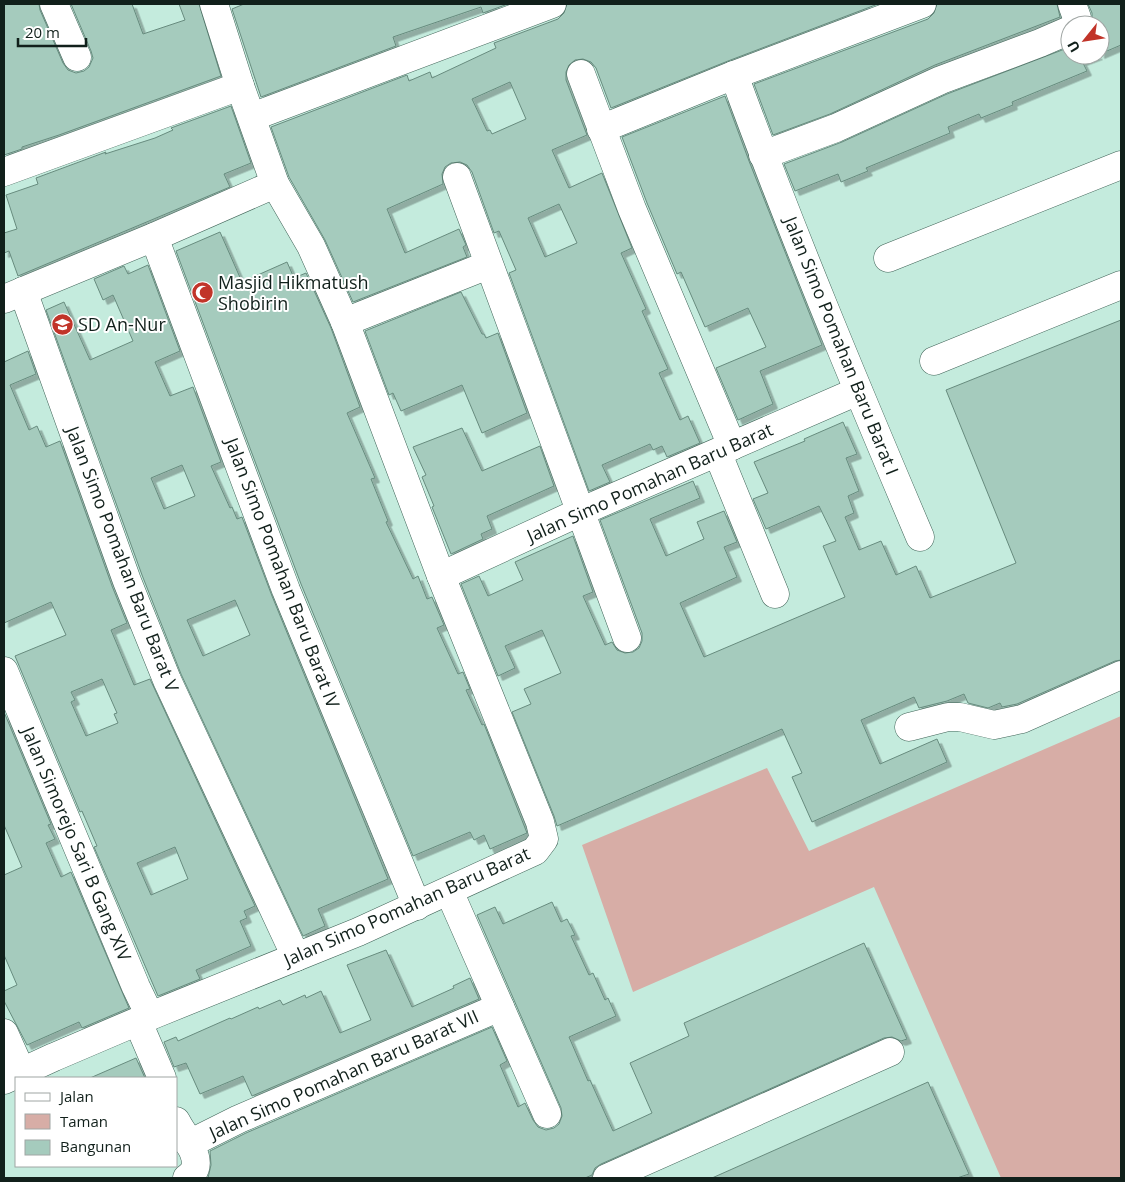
<svg xmlns="http://www.w3.org/2000/svg" width="1125" height="1182" font-family="'Open Sans',sans-serif">
  <style>
    .green { fill: #d7ada6 }
    .building { fill: #a5cbbd; stroke: #678b7e; fill-rule: evenodd; filter: url(#shadow) }
    .lines { fill: none; stroke-linecap: round; stroke-linejoin: round }
    .minor-casing { stroke: #406458; stroke-width: 29 }
    .minor { stroke: #fff; stroke-width: 28 }
    .labels { text-anchor: middle; stroke-width: 4; stroke-linejoin: round; paint-order: stroke }
    .poi-label { font-size: 18px; fill: #11201b; stroke: #fff; text-anchor: start }
    .street-label { font-size: 18px; fill: #11201b; stroke: #fff }
  </style>
  <defs>
    <filter id="shadow"><feDropShadow dx="4.5" dy="4.5" stdDeviation="0" flood-color="#0004"/></filter>
  </defs>
  <rect width="100%" height="100%" fill="#c4ebdd"/>
  <polygon class="green" points="1121,716 1121,1178 1001,1178 874,887 633,992 582,845 767,768 809,851"/>
  <g class="building">
    <polygon points="4,4 39,4 40,10 63,63 68,70 76,73 84,71 89,67 93,58 91,51 71,4 132,4 143,34 185,20 179,4 199,4 221,76 59,135 22,147 22,149 4,155"/>
    <polygon points="244,4 508,4 483,13 481,7 393,37 396,46 261,97 232,9"/>
    <path d="M567,4H878L728,61L611,108L596,68L591,62L583,59L575,60L569,65L566,72V80L587,135L552,150L569,188L602,173L632,248L621,253L646,309L642,311L668,369L659,373L680,420L688,416L700,443L667,457L662,446L653,450L650,444L602,465L610,482L589,491L509,273L516,270L499,231L494,233L472,172L467,165L460,162L451,163L445,167L442,174L443,184L387,209L405,253L459,229L466,245L463,247L467,257L353,302L325,240L289,177L271,127L407,75L409,81L430,72L432,78L496,48L494,43L558,19L564,13ZM510,82L526,119L492,134L490,130L487,131L472,99ZM559,204L577,243L545,257L528,218Z"/>
    <polygon points="937,4 1057,4 1060,17 935,65 830,114 773,135 754,84 928,19 934,13"/>
    <polygon points="1088,4 1121,4 1121,45 1100,54 1100,25 1092,25 1092,13"/>
    <polygon points="1070,47 1070,55 1098,55 1082,61 1087,71 1012,102 1013,105 981,118 979,114 948,127 950,133 866,168 868,171 841,182 838,174 795,191 784,164 842,142 947,94"/>
    <polygon points="725,96 749,161 822,345 760,371 773,404 738,420 716,368 766,347 748,308 705,327 681,272 677,274 647,203 622,137"/>
    <polygon points="231,106 251,163 224,174 230,187 18,276 9,251 4,253 4,233 17,229 6,195 38,184 36,178 106,152 105,154 155,138 173,130 171,128"/>
    <polygon points="220,232 242,282 287,262 294,278 306,273 331,328 360,407 347,413 375,478 371,479 388,521 386,522 413,579 418,576 427,599 432,597 444,625 437,628 458,674 463,672 470,689 466,690 482,725 484,724 527,833 490,849 484,835 474,840 470,832 413,856 301,584 176,251"/>
    <path d="M148,265L180,351L155,362L170,396L193,387L221,462L211,466L230,508L232,507L237,519L242,517L272,596L388,879L318,909L325,926L303,936L181,674L142,575L46,310L64,302L90,360L133,341L113,295L103,300L94,279L124,266L128,274ZM182,465L195,496L164,509L151,478ZM235,600L250,635L203,656L187,620Z"/>
    <polygon points="461,292 482,334 484,334 486,338 498,333 527,413 482,433 462,385 401,411 393,393 389,395 365,331"/>
    <polygon points="1121,320 1121,660 1115,661 1017,704 1002,707 1000,703 988,708 968,703 964,694 947,701 919,708 914,697 861,720 880,764 937,739 947,762 812,822 792,777 802,773 782,729 557,826 554,816 512,712 531,704 524,689 561,673 542,630 505,646 515,668 498,676 461,584 479,576 488,596 523,580 515,562 573,536 593,592 583,596 605,645 612,642 617,650 625,653 633,652 639,648 642,641 642,633 600,520 693,481 700,498 650,519 666,556 704,539 697,522 724,511 737,542 724,547 737,577 680,603 704,657 845,597 823,546 836,541 819,506 766,529 753,499 768,493 754,462 805,441 804,439 843,422 857,454 846,458 859,491 848,496 854,513 845,517 859,550 881,541 896,575 916,566 930,598 1016,563 946,390"/>
    <path d="M28,351L36,374L10,385L29,430L37,426L46,447L60,441L112,586L127,623L111,630L134,685L150,679L255,906L244,911L247,918L240,921L251,946L196,970L200,979L158,996L94,847L97,846L82,811L80,812L15,656L66,635L51,602L4,623V362ZM102,679L117,713L114,714L118,723L86,736L71,702L75,700L71,692ZM175,847L188,879L151,895L137,863Z"/>
    <polygon points="462,428 482,471 540,446 554,486 487,516 492,529 481,534 483,539 451,554 432,507 434,506 422,477 426,475 413,447"/>
    <polygon points="4,712 51,824 48,825 55,839 46,843 61,877 71,872 129,1008 82,1028 79,1022 27,1045 4,1001 4,991 17,985 4,955 4,875 22,867 4,825"/>
    <polygon points="552,902 561,922 567,919 575,935 571,936 589,975 593,973 605,1000 608,998 616,1016 569,1037 588,1081 590,1080 613,1131 652,1113 630,1063 689,1036 684,1023 864,943 907,1039 901,1041 892,1037 884,1038 601,1164 595,1168 592,1175 585,1178 208,1178 211,1165 210,1151 246,1133 492,1027 507,1061 500,1065 518,1107 525,1103 533,1120 538,1127 546,1130 554,1128 559,1124 562,1116 561,1108 477,915 495,907 503,924"/>
    <polygon points="386,950 412,1007 454,988 453,986 470,978 479,999 252,1096 243,1076 200,1094 186,1063 174,1067 164,1042 176,1037 178,1041 230,1018 231,1019 258,1007 259,1009 280,1000 283,1005 305,995 306,998 321,991 340,1033 371,1020 347,965"/>
    <polygon points="136,1058 145,1078 90,1078"/>
    <polygon points="928,1082 969,1174 957,1178 712,1178"/>
  </g>
  <g class="lines">
    <defs>
      <g id="minor">
        <polyline points="54,4 77,57"/>
        <polyline points="1072,4 1077,18 1076,25"/>
        <polyline points="581,74 632,209 732,446"/>
        <path d="M734,75C791,231 855,384 920,537"/>
        <polyline points="252,117 552,4"/>
        <polyline points="601,129 734,75 922,4"/>
        <polyline points="763,155 836,128 941,80 1040,43 1070,30"/>
        <polyline points="4,172 240,86"/>
        <polyline points="457,177 627,638"/>
        <polyline points="154,237 286,590 417,906"/>
        <polyline points="888,258 1121,165"/>
        <polyline points="23,291 127,581 167,680 296,957"/>
        <polyline points="4,299 154,237 275,184"/>
        <polyline points="345,322 488,265"/>
        <polyline points="934,361 1121,285"/>
        <polyline points="718,454 775,594"/>
        <polyline points="441,576 580,512 858,391"/>
        <polyline points="4,671 136,987 150,1016"/>
        <polyline points="909,727 948,717 960,717 994,725 1022,719 1121,675"/>
        <polyline points="449,891 547,1114"/>
        <polyline points="138,1022 162,1078"/>
        <polyline points="4,1033 21,1071"/>
        <polyline points="4,1080 54,1057 150,1016 358,932 535,851 544,839 540,822 441,576 345,322 311,246 275,184 240,86 214,4"/>
        <path d="M176,1121C184,1137 209,1164 187,1178"/>
        <polyline points="189,1144 239,1119 500,1007"/>
        <polyline points="607,1178 890,1052"/>
      </g>
    </defs>
    <use href="#minor" class="minor-casing"/>
    <use href="#minor" class="minor"/>
  </g>
  <defs>
    <symbol id="mosque-disc" viewBox="-11 -11 22 22"><circle r="9.5" fill="#c13429" stroke="#fff"/><path d="M3.5-4.9A6 6 0 1 0 3.5 4.9A5 5 0 1 1 3.5-4.9Z" fill="#fff"/></symbol>
    <symbol id="school-disc" viewBox="-11 -11 22 22"><circle r="9.5" fill="#c13429" stroke="#fff"/><path d="M0-5L7-2L0 1L-7-2ZM-4 1L0 2.5L4 1V4Q0 6-4 4Z" fill="#fff"/></symbol>
  </defs>
  <g fill-rule="evenodd">
    <use href="#mosque-disc" x="190" y="280" width="25" height="25"/>
    <use href="#school-disc" x="50" y="312" width="25" height="25"/>
  </g>
  <g class="labels">
    <g class="poi-label">
      <text x="218" y="289">Masjid Hikmatush<tspan x="218" dy="21">Shobirin</tspan></text>
      <text x="78" y="331">SD An-Nur</text>
    </g>
    <g class="street-label">
      <text transform="translate(841 346) rotate(68)" y="6">Jalan Simo Pomahan Baru Barat I</text>
      <text transform="translate(650 483) rotate(-24)" y="6">Jalan Simo Pomahan Baru Barat</text>
      <text transform="translate(122 559) rotate(69)" y="6">Jalan Simo Pomahan Baru Barat V</text>
      <text transform="translate(282 573) rotate(69)" y="6">Jalan Simo Pomahan Baru Barat IV</text>
      <text transform="translate(76 844) rotate(67)" y="6">Jalan Simorejo Sari B Gang XIV</text>
      <text transform="translate(407 907) rotate(-24)" y="6">Jalan Simo Pomahan Baru Barat</text>
      <text transform="translate(344 1075) rotate(-24)" y="6">Jalan Simo Pomahan Baru Barat VII</text>
    </g>
  </g>
  <rect width="1125" height="1182" fill="none" stroke="#11201b" stroke-width="10"/>
  <rect x="15" y="1077" width="162" height="90" fill="#ffffff" stroke="#a0a6a4"/>
  <rect x="25" y="1093" width="25" height="8" fill="#ffffff" stroke="#a0a6a4"/>
  <text x="60" y="1102" font-size="15" fill="#11201b">Jalan</text>
  <rect x="25" y="1114" width="25" height="15" fill="#d7ada6" stroke="#a0a6a4"/>
  <text x="60" y="1127" font-size="15" fill="#11201b">Taman</text>
  <rect x="25" y="1140" width="25" height="15" fill="#a5cbbd" stroke="#a0a6a4"/>
  <text x="60" y="1152" font-size="15" fill="#11201b">Bangunan</text>
  <g transform="translate(1085 40) rotate(240)"><circle r="24" fill="#ffffff" stroke="#a0a6a4"/>
  <path d="M0-4L9 19L0 12L-9 19Z" fill="#c13429"/>
  <text y="-8" font-size="14" font-weight="bold" text-anchor="middle" fill="#11201b">U</text>
  </g>
  <path d="M18 38v8h68v-8" fill="none" stroke="#11201b" stroke-width="2.5"/>
  <text x="25" y="38" font-size="15" fill="#11201b" stroke="#ffffff" stroke-width="4" paint-order="stroke">20 m</text>
</svg>
